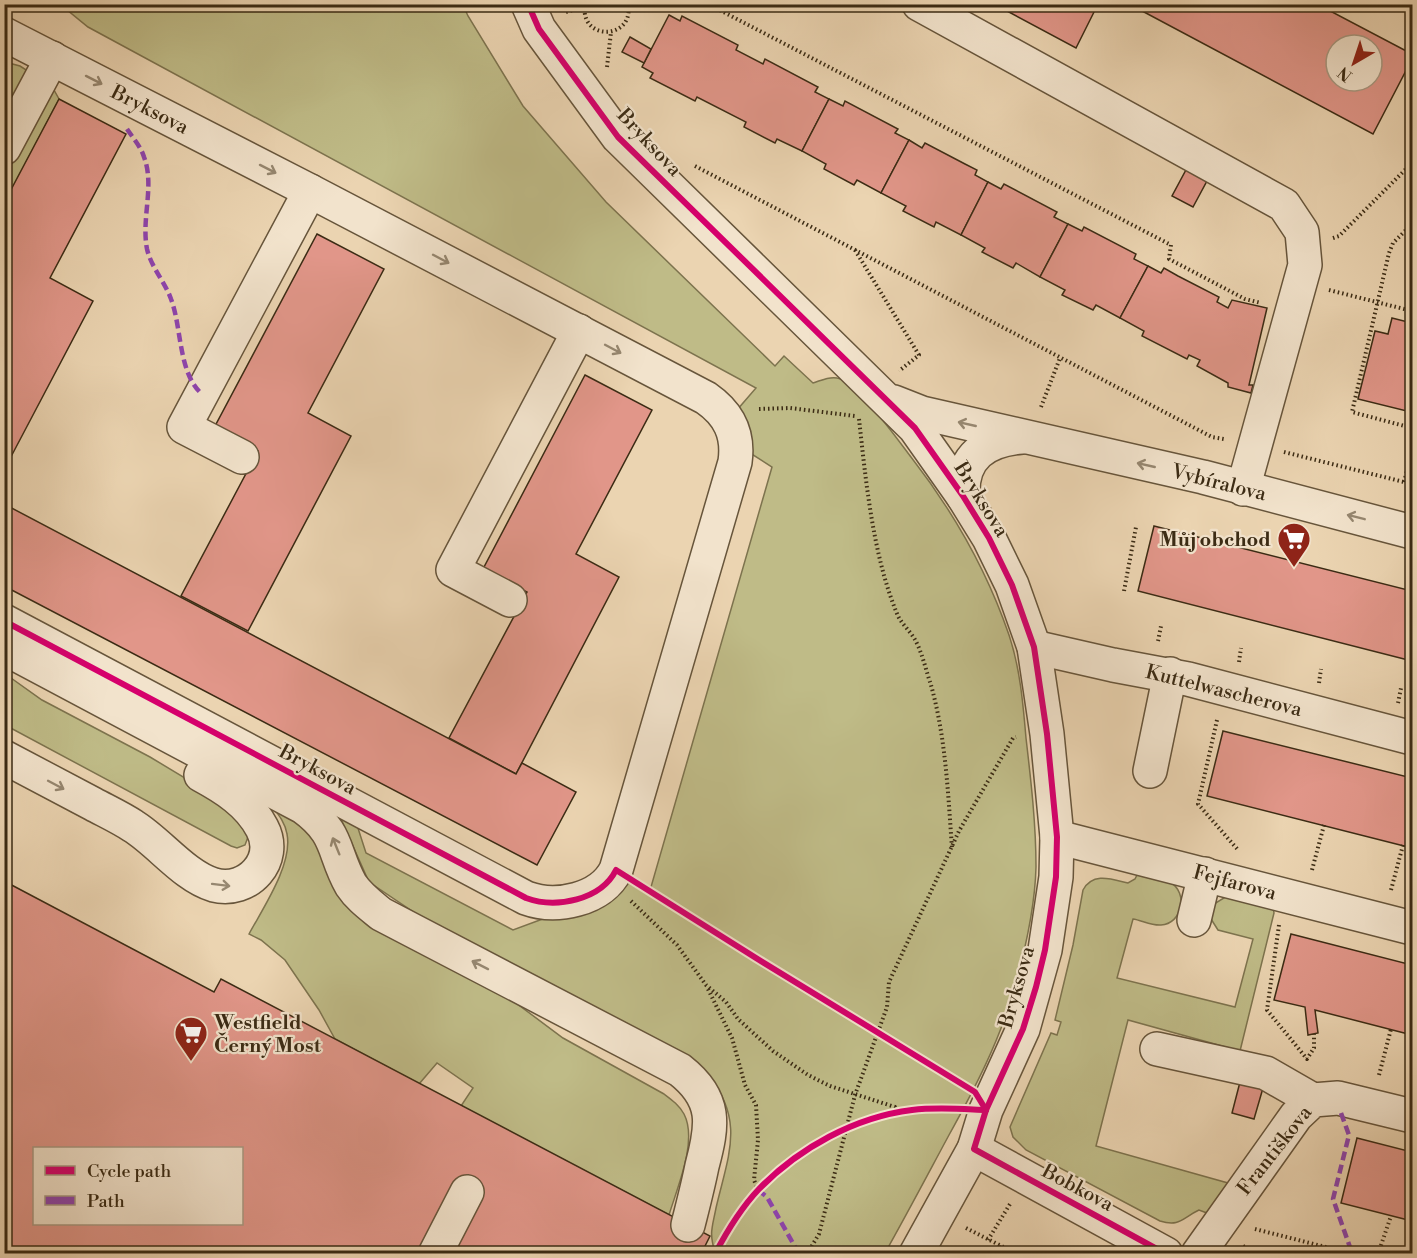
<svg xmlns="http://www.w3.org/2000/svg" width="1417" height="1258" font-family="'Libre Bodoni',serif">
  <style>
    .green { fill: #bfbb87; stroke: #7d734e; stroke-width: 1.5 }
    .building { fill: #e19689; stroke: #3b2b14; stroke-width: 1.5; fill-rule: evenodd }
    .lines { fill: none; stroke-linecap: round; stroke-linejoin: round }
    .minor-casing { stroke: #67553b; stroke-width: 36 }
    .path { stroke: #3b2b14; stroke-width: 4; stroke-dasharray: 1.5 3; stroke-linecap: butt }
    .minor { stroke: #f2e3cc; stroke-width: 33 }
    .quiet { stroke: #8e44ad; stroke-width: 4.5; stroke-dasharray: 9 4.5; stroke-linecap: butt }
    .cycleway-casing { stroke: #f2e3cc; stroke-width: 10 }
    .cycleway { stroke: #d6006c; stroke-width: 6 }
    .oneway { stroke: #968770 }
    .labels { text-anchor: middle; stroke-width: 4.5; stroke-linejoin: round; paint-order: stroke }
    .street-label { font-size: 20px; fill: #3b2b14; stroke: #f2e3cc }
    .poi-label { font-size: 20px; font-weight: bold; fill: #3b2b14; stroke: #f2e3cc; text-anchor: end }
  </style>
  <rect width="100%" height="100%" fill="#ebd4b1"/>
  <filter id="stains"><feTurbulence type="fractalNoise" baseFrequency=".00333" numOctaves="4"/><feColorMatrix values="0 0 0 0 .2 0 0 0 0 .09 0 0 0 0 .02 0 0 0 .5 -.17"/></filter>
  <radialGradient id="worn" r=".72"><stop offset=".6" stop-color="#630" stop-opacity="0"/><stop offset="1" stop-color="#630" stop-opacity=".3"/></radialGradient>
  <g class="green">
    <path d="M61,5H463L468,16L523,106L606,202L775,366L784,356L813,383C820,381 829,376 837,378C856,381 898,440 911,457C953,511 987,571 1009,635C1020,668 1023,703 1026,738C1031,781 1036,824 1036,867C1035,908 1025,951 1014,990C999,1042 975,1088 949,1135C928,1174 907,1214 885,1253H715C709,1232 712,1229 716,1208C728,1156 746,1120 707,1074L436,927L369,882L336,808L356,822L366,853L513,930L548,917L623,879L647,894L651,887L772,467L750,453L737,410L756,388L88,27Z"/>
    <polygon points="5,62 20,66 31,73 5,128"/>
    <polygon points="49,81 59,99 5,203 5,162"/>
    <polygon points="4,673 42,700 150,757 200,787 242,823 248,837 245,845 237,848 231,846 5,725"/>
    <path d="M271,805L297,814L329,864L563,1038L664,1094C672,1100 679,1105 684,1114C698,1141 677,1188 669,1215L461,1106L473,1088L437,1063L419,1084L335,1039L319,1010L285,960L261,940L249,934C263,908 293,864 287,834C285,822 278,814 271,805Z"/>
    <path d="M1138,873C1148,876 1161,877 1170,882C1189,893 1182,924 1161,925C1152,926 1141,920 1133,919L1117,978L1235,1007L1253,939L1218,930L1211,919L1214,904L1227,896L1273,907L1274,913L1240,1051L1128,1020L1096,1146L1228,1183L1207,1213L1199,1210C1182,1218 1180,1227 1160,1221L1026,1150L1013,1137L1010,1127L1051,1033L1057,1035L1061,1022L1055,1020L1073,945L1083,890C1093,872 1111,879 1128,883L1135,879Z"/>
  </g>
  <g class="building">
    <polygon points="994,4 1098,4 1076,48"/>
    <path d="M1129,4H1317L1412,54V59L1373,134ZM1336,45H1372V81H1336Z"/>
    <polygon points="669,15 680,21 682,16 738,45 736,50 763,64 765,59 818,87 815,92 829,99 802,151 777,139 775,143 744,127 746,122 697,97 695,101 650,78 653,73 642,67"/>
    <polygon points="630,37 651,49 644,63 622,52"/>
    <polygon points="59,99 126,134 50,278 93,301 4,470 4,203"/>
    <polygon points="829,99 843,106 845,101 898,129 895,133 909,140 881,193 857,180 854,185 824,169 826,164 802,151"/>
    <polygon points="909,140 922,148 925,143 965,164 977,170 975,175 988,182 961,235 936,222 934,227 903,211 906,206 881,193"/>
    <polygon points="1187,168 1208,179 1193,207 1172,196"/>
    <polygon points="988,182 1001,189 1004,184 1057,212 1054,217 1068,224 1040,277 1016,263 1013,268 982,252 985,248 961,235"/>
    <polygon points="1068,224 1082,231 1084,227 1136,254 1134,259 1148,266 1120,318 1096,305 1093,310 1062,295 1065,290 1040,277"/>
    <polygon points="317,234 384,269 308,413 351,436 248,631 181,596 258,451 214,428"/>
    <polygon points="1148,266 1161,273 1164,268 1178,276 1219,297 1217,302 1228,308 1232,300 1267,308 1249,385 1253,385 1251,393 1228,387 1228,383 1197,366 1200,360 1189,355 1187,359 1142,336 1144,331 1120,318"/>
    <polygon points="1392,318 1412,323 1412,418 1409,418 1411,412 1358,399 1375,331 1388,334"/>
    <polygon points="585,375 652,410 576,554 619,577 516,774 449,738 527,592 483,569"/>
    <polygon points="4,504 516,774 522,763 576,792 537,865 4,586"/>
    <polygon points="1154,526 1412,591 1412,661 1138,591"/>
    <polygon points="1223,731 1412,778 1412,848 1207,796"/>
    <path d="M4,881L214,992L221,979L710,1236L701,1254H4ZM34,1148H242V1224H34Z"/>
    <polygon points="1291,934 1412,965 1412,1035 1315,1010 1318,1033 1308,1035 1305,1007 1274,1000"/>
    <polygon points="1240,1082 1263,1088 1254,1119 1232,1113"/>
    <polygon points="1357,1138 1412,1152 1412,1221 1341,1203"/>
  </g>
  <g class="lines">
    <defs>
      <g id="minor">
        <polyline points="528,4 539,29 618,137 915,428 963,496 989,538 1012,585 1034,647 1047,734 1057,837 1056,877 1045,950 1023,1029 986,1110 974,1149 916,1254"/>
        <polyline points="919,4 1284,205 1302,232 1305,265 1243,489"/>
        <path d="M4,34L310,191L706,398C729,414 739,434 735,462L616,870C601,900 556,909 526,898L4,621"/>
        <polyline points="4,148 52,58"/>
        <polyline points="894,402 922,413 1203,477 1412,532"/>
        <polyline points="242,457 184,427 310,191"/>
        <path d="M963,496C961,456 986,440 1022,437"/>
        <polyline points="510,600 453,570 579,331"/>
        <polyline points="1034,647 1113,665 1188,679 1412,738"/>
        <path d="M4,648L303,807C340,834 332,851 351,885C359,897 370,905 381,914L680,1070C717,1099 713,1125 702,1166C698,1186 693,1205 688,1225"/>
        <path d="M4,757C34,773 64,789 93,804C106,811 121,818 133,826C159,842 184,876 214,885C248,894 279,860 262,828C249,803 225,788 201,775"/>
        <polyline points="1150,771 1170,674"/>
        <polyline points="1057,837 1412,928"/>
        <polyline points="1194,920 1205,874"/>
        <polyline points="1157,1049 1266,1073 1313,1100"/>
        <polyline points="974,1149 1166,1254"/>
        <polyline points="435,1254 467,1192"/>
        <polyline points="1198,1254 1296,1116 1313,1100 1338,1098 1412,1116"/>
      </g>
    </defs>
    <use href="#minor" class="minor-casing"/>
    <g class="path">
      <path d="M585,4C579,42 635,40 628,4"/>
      <polyline points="708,4 1171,245 1169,259 1245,299 1261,303"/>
      <polyline points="629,9 636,4"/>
      <polyline points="566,12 584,7"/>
      <polyline points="607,67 611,32"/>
      <polyline points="695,166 1212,437 1224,439"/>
      <polyline points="1412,224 1393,243 1389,253 1352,412 1412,428"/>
      <polyline points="1333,238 1339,236 1412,163"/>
      <polyline points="855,250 919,355 899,371"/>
      <polyline points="1329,290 1412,311"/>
      <polyline points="1041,407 1060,358"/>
      <polyline points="759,409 790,408 855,416"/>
      <path d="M859,419C866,482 873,557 898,616C902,624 909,630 914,638C922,651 926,671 931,685C946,739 948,794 952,848"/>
      <polyline points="1284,452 1412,484"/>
      <polyline points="1404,482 1412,452"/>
      <polyline points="1124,591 1136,527"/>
      <polyline points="1158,641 1161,626"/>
      <polyline points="1239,662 1241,648"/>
      <polyline points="1319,683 1321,669"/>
      <polyline points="1398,703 1401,688"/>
      <polyline points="1217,720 1198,804 1239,851"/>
      <polyline points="1312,870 1324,825"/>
      <polyline points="1391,890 1403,845"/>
      <polyline points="631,901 677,945 706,985 726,1002 738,1019 773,1051 808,1075 830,1086 895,1107 899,1113"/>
      <polyline points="1279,925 1267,1010 1307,1059 1314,1048 1314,1034"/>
      <polyline points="708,989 732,1038 745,1085 756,1105 758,1140 754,1180 758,1190"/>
      <polyline points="1379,1075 1391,1029"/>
      <polyline points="966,1228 1017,1254"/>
      <polyline points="1255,1229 1353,1254"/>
      <polyline points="988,1240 1010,1204"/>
      <polyline points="1243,1246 1256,1254"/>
      <polyline points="807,1254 819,1234 855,1095 887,1007 889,982 959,831 1013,738 1016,737"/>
      <polyline points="996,1254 1000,1245"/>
      <polyline points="1378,1254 1391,1216"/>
    </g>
    <use href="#minor" class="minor"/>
    <g class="quiet">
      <path d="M127,129C133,138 141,147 144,157C155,186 141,218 147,249C151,267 165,282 171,299C182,328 178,373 202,394"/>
      <polyline points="1341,1113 1349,1135 1333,1199 1352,1253"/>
      <polyline points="758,1190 767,1197 799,1254"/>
    </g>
    <defs>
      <g id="cycleway">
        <polyline points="528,4 539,29 618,137 915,428 963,496 989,538 1012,585 1034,647 1047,734 1057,837 1056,877 1045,950 1036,987 1023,1029 986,1110 974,1149 1166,1254"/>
        <path d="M4,621L526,898C556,909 601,900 616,870L756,958L975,1092L986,1110"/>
        <path d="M715,1254C727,1231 741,1208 759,1189C799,1148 855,1117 912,1110C937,1107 961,1109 986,1110"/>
      </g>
    </defs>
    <use href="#cycleway" class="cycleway-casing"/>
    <use href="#cycleway" class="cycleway"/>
  </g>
  <defs><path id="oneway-shaft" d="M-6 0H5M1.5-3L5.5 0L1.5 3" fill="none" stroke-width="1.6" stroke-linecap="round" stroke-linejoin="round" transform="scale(1.5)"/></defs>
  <g class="oneway">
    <use href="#oneway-shaft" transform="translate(94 80) rotate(27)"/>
    <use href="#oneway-shaft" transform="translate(268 169) rotate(27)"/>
    <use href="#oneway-shaft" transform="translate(441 259) rotate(28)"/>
    <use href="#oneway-shaft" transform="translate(613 349) rotate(28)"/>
    <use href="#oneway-shaft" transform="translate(967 424) rotate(-167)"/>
    <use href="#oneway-shaft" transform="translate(1146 465) rotate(-167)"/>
    <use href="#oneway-shaft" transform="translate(1356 517) rotate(-166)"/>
    <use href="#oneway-shaft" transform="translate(56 785) rotate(28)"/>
    <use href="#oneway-shaft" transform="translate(336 846) rotate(-112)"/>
    <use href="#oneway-shaft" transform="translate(221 885) rotate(7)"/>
    <use href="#oneway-shaft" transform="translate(480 965) rotate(-153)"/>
  </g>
  <defs>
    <symbol id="supermarket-pin" viewBox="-11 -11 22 30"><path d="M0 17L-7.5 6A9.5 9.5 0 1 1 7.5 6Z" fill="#8f2418" stroke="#f2e3cc"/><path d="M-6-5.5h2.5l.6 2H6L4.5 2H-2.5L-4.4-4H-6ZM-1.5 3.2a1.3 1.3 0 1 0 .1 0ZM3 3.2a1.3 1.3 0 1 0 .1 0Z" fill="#fff"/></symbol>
  </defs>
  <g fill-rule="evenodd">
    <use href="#supermarket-pin" x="1275" y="520" width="38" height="52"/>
    <use href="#supermarket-pin" x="172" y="1014" width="38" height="52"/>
  </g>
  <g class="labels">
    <g class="street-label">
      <text transform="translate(150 109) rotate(27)" y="7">Bryksova</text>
      <text transform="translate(650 142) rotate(47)" y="7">Bryksova</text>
      <text transform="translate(1219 482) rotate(14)" y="7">Vybíralova</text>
      <text transform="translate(982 499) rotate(58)" y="7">Bryksova</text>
      <text transform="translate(1224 690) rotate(14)" y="7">Kuttelwascherova</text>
      <text transform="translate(318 769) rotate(28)" y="7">Bryksova</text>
      <text transform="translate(1235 882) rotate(15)" y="7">Fejfarova</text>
      <text transform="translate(1016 987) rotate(-74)" y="7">Bryksova</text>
      <text transform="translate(1274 1150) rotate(-52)" y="7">Františkova</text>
      <text transform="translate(1078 1187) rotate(28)" y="7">Bobkova</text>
    </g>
    <g class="poi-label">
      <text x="1271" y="546">Můj obchod</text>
      <text x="214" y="1029" text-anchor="start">Westfield<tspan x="214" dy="23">Černý Most</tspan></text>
    </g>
  </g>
  <rect width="1417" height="1258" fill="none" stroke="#ebd4b1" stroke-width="24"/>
  <rect x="6" y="6" width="1405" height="1246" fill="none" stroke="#3b2b14" stroke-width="3"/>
  <rect x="12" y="12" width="1393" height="1234" fill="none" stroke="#3b2b14" stroke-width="1.5"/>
  <rect x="33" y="1147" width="210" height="78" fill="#f2e3cc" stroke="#a99982" stroke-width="1.5"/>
  <rect x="45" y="1166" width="30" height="9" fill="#d6006c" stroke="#a99982" stroke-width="1.5"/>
  <text x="87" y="1177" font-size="18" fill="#3b2b14">Cycle path</text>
  <rect x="45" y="1196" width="30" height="9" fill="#8e44ad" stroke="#a99982" stroke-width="1.5"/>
  <text x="87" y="1207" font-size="18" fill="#3b2b14">Path</text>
  <g transform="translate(1354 63) rotate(219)"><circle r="28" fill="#f2e3cc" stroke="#a99982" stroke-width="1.5"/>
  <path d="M0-4.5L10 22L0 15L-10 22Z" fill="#8f2418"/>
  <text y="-9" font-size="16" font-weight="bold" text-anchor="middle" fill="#3b2b14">N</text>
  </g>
  <rect width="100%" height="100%" filter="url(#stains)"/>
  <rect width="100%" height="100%" fill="url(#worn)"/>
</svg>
